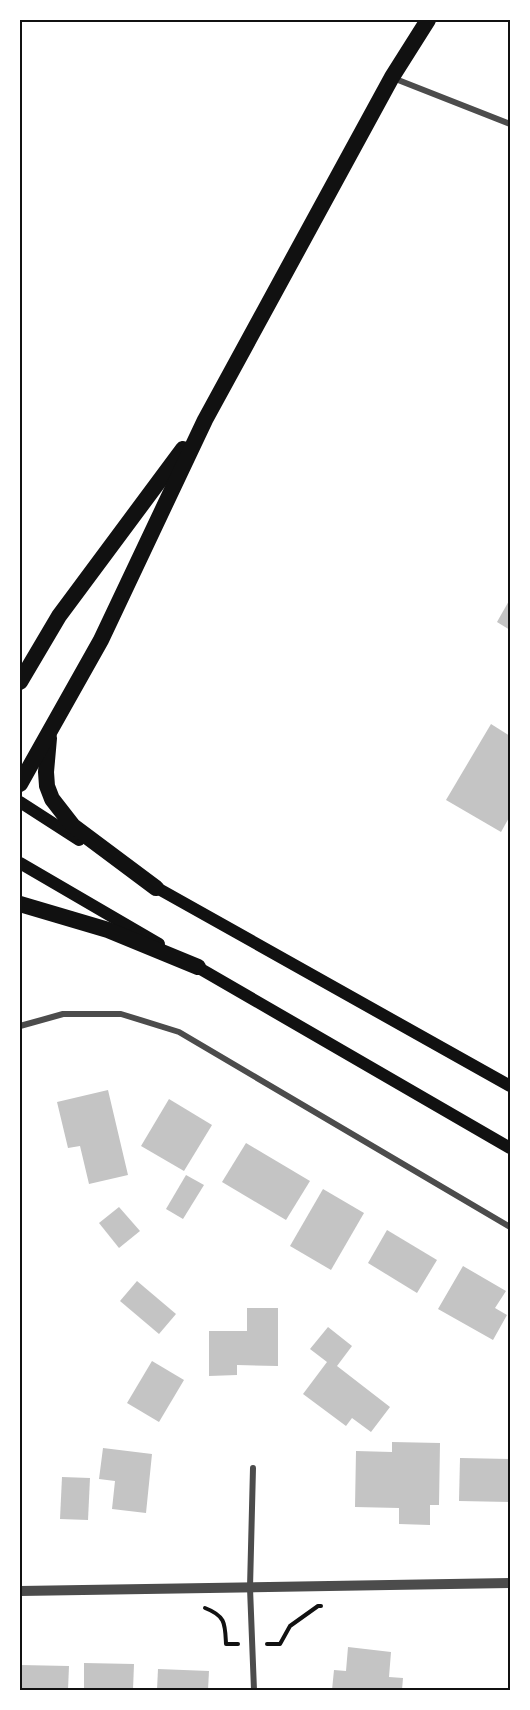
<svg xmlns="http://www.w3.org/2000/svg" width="530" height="1710" font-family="Poppins,sans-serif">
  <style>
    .building { fill: #c4c4c4 }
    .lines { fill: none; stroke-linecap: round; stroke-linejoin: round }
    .path { stroke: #111; stroke-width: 4 }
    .minor { stroke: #4c4c4c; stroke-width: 6 }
    .tertiary { stroke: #4c4c4c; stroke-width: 10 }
    .secondary { stroke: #111; stroke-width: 12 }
    .trunk { stroke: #111; stroke-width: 16 }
    .neatline { fill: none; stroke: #111; stroke-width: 2 }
  </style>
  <rect width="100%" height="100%" fill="#fff"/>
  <g class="building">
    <polygon points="510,599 510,630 497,622"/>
    <polygon points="491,724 510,736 510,816 501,832 446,800"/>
    <polygon points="108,1090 128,1175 89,1184 80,1146 68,1148 57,1102"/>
    <polygon points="169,1099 212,1125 184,1171 141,1146"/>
    <polygon points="246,1143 310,1181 286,1220 222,1182"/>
    <polygon points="186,1175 204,1185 183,1219 166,1209"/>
    <polygon points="323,1189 364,1213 331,1270 290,1246"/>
    <polygon points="119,1207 140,1231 119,1248 99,1223"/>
    <polygon points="387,1230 437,1260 417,1293 368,1263"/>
    <polygon points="463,1266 506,1291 495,1308 507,1315 493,1340 438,1309"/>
    <polygon points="137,1281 176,1314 159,1334 120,1301"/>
    <polygon points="247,1308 278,1308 278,1366 237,1365 237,1375 209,1376 209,1331 247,1331"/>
    <polygon points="328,1327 352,1346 337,1366 390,1407 371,1432 352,1418 346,1426 303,1394 327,1362 310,1349"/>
    <polygon points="152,1361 184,1380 159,1422 127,1403"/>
    <polygon points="392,1442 440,1443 439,1505 430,1505 430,1525 399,1524 399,1508 355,1507 356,1451 392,1452"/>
    <polygon points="103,1448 152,1454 146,1513 112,1509 115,1481 99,1479"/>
    <polygon points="460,1458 510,1459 510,1502 459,1501"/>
    <polygon points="62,1477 90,1478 88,1520 60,1519"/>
    <polygon points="348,1647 391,1652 389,1677 403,1678 402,1690 332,1690 334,1670 346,1671"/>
    <polygon points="84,1663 134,1664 133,1690 84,1690"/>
    <polygon points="20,1665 69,1666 68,1690 20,1690"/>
    <polygon points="158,1669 209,1671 208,1690 157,1690"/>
  </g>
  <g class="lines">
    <g class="path">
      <path d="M205,1608C226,1616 225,1624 226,1644H238"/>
      <polyline points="267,1644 280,1644 290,1626 318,1606 321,1606"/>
    </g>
    <g class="minor">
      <polyline points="393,78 510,124"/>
      <polyline points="20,1026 63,1014 121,1014 179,1032 510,1227"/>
      <polyline points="253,1468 250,1588 254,1690"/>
    </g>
    <polyline class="tertiary" points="20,1591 510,1583"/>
    <g class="secondary">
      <polyline points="20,802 79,840"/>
      <polyline points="20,863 159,944"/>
      <polyline points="150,884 510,1086"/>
      <polyline points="192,964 510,1148"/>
    </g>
    <g class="trunk">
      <polyline points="20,682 59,616 183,449"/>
      <polyline points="49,738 46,772 47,786 52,799 73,826 156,888"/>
      <polyline points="20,784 101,640 205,420 392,77 428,20"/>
      <polyline points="20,904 108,930 198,967"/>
    </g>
  </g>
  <rect width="530" height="1710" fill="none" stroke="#ffffff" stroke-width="42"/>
  <rect x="21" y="21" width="488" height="1668" class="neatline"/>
</svg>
